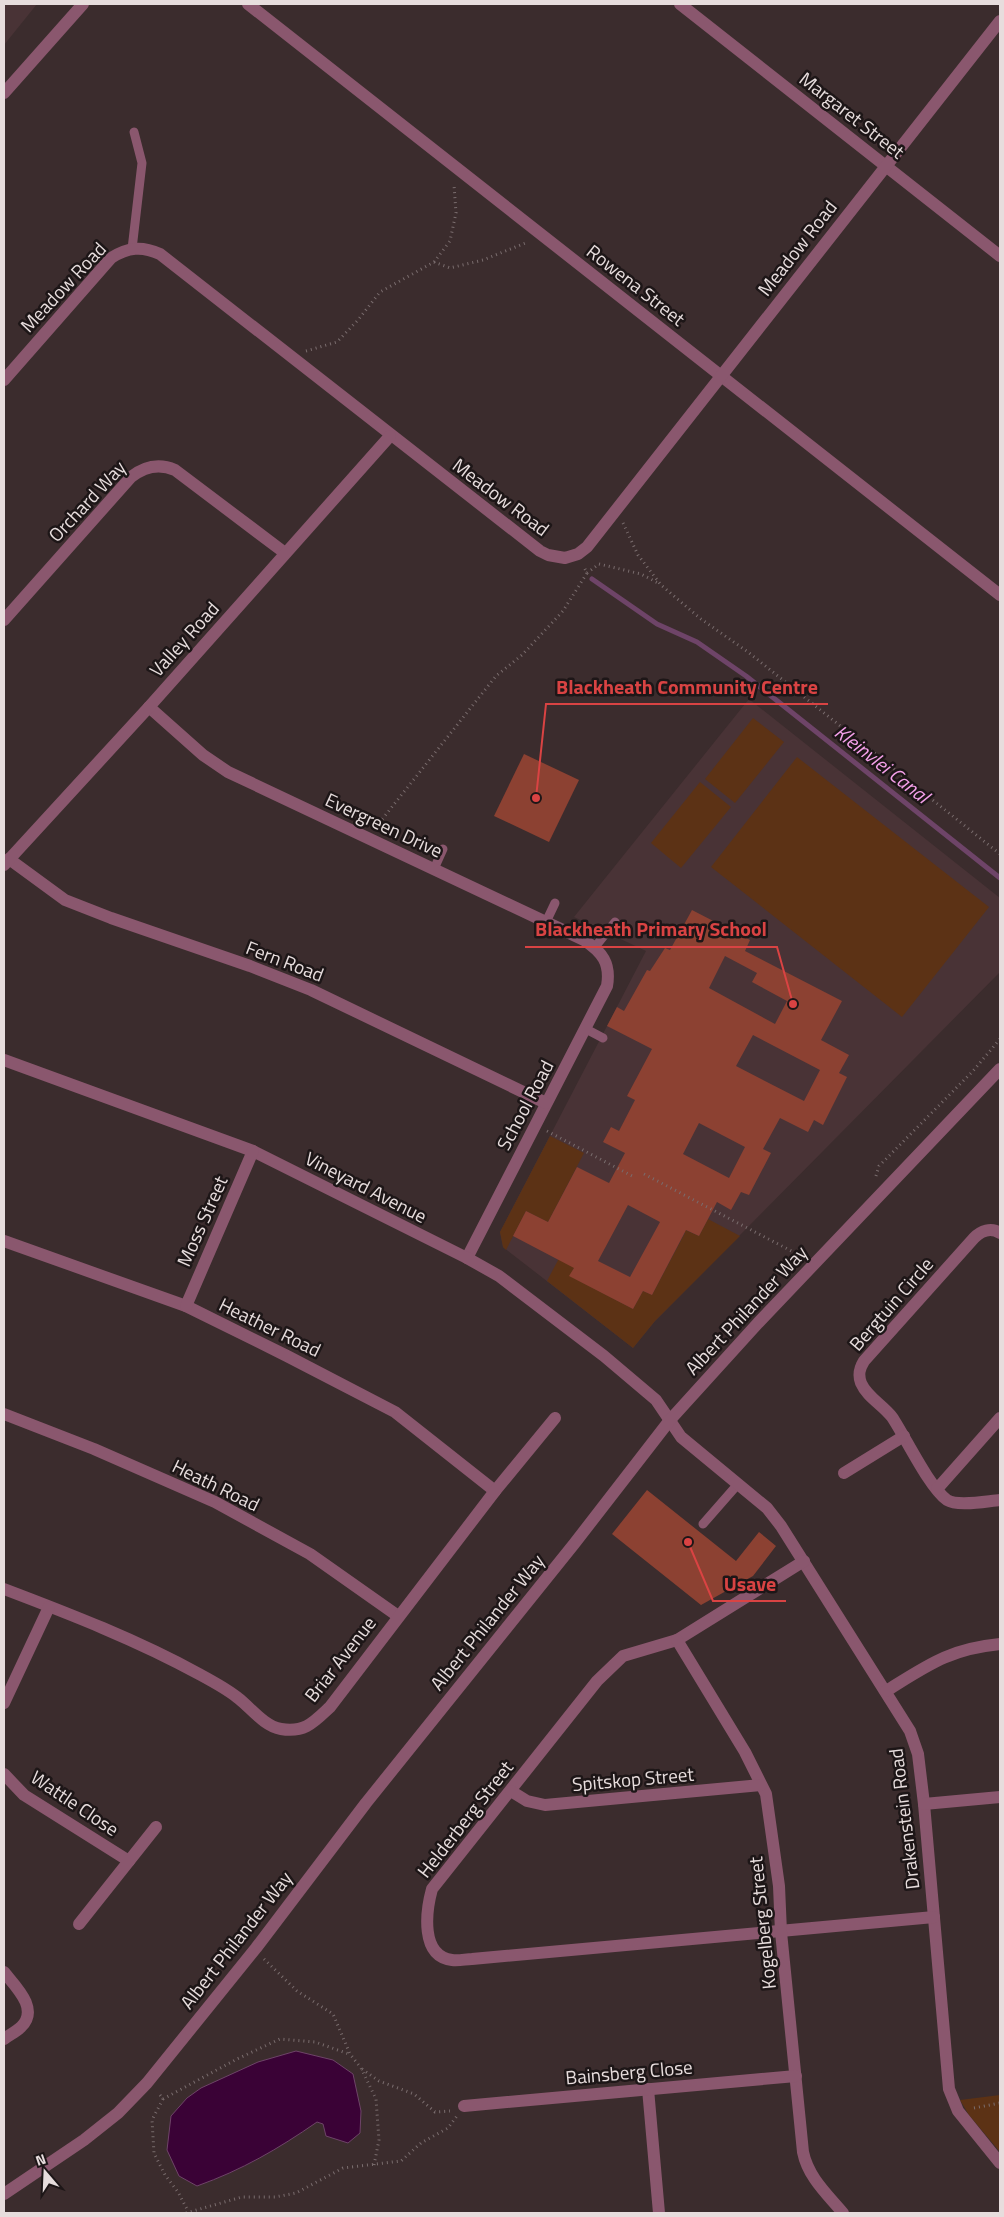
<svg xmlns="http://www.w3.org/2000/svg" width="1004" height="2217" font-family="'Titillium Web',sans-serif">
  <style>
    .built { fill: #493336 }
    .green { fill: #5c3215 }
    .water { fill: #3a0236; stroke: #6e4468 }
    .lines { fill: none; stroke-linecap: round; stroke-linejoin: round }
    .stream { stroke: #6e4468; stroke-width: 5 }
    .building { fill: #8c4132; fill-rule: evenodd }
    .path { stroke: #7a6d6e; stroke-width: 3; stroke-dasharray: 1 4; stroke-linecap: butt }
    .service { stroke: #8a576e; stroke-width: 9 }
    .minor { stroke: #8a576e; stroke-width: 12 }
    .tertiary { stroke: #8a576e; stroke-width: 12 }
    .labels { text-anchor: middle; stroke-width: 5; stroke-linejoin: round; paint-order: stroke }
    .street-label { font-size: 19px; fill: #e7dddd; stroke: #1d1617 }
    .water-label { font-size: 20px; font-style: italic; fill: #f39fe8; stroke: #1d1617 }
    .leader { fill: none; stroke: #d94343; stroke-width: 2 }
    .callout-dot { fill: #d94343; stroke: #1d1617; stroke-width: 2 }
    .callout-label { font-size: 20px; text-anchor: middle; font-weight: bold; fill: #d94343; stroke: #1d1617; stroke-width: 5; stroke-linejoin: round; paint-order: stroke }
  </style>
  <rect width="100%" height="100%" fill="#3b2c2d"/>
  <g class="built">
    <polygon points="4,4 37,4 4,45"/>
    <polygon points="749,699 1000,898 1000,972 655,1321 633,1348 503,1247 500,1232 646,951 574,917"/>
  </g>
  <g class="green">
    <polygon points="753,718 784,742 735,803 705,779"/>
    <polygon points="797,757 989,907 902,1017 711,867"/>
    <polygon points="700,782 731,807 681,868 651,843"/>
    <polygon points="550,1136 584,1153 548,1222 526,1211 506,1250 503,1247 500,1232"/>
    <polygon points="708,1219 740,1236 655,1321 633,1348 547,1281 565,1247 579,1258 570,1276 633,1309 643,1291 652,1295 685,1233 683,1229 699,1236"/>
    <polygon points="1000,2095 1000,2152 969,2115 960,2100"/>
  </g>
  <path class="water" d="M296,2051L333,2060L353,2074L361,2111L360,2133L348,2143L326,2136L323,2124L317,2122C278,2149 242,2170 197,2186L179,2176L167,2150L171,2116L187,2098L201,2088L258,2062Z"/>
  <g class="lines">
    <polyline class="stream" points="592,579 657,624 697,642 746,676 1000,878"/>
  </g>
  <g class="building">
    <polygon points="524,754 579,780 549,842 494,816"/>
    <path d="M692,910L750,940L745,951L842,1001L821,1040L849,1055L839,1073L847,1077L823,1125L814,1120L808,1132L780,1118L763,1149L771,1153L749,1195L741,1192L731,1210L717,1202L699,1236L686,1230L652,1295L643,1291L633,1309L569,1276L574,1268L513,1236L526,1211L548,1222L577,1167L609,1183L625,1153L603,1142L611,1127L619,1131L635,1100L627,1096L652,1049L607,1026L617,1007L624,1011L647,970L650,971L665,948L670,950ZM725,956L757,973L752,982L787,1001L775,1024L709,988ZM753,1035L820,1070L804,1101L736,1066ZM699,1123L745,1147L729,1178L683,1154ZM628,1205L660,1222L630,1277L598,1261Z"/>
    <polygon points="647,1490 736,1561 759,1532 776,1546 753,1576 701,1605 612,1534"/>
  </g>
  <g class="lines">
    <g class="path">
      <polyline points="434,262 450,268 483,260 528,242"/>
      <polyline points="306,351 337,342 358,320 380,292 434,262 450,241 456,213 454,185"/>
      <polyline points="623,523 638,555 661,585 701,619 748,652 1000,854"/>
      <polyline points="587,573 599,564 641,574 660,584"/>
      <polyline points="376,827 496,676 522,655 563,611 587,573 584,567"/>
      <polyline points="547,1131 634,1177"/>
      <polyline points="644,1174 801,1256"/>
      <polyline points="876,1176 879,1166 973,1071 1000,1039"/>
      <polyline points="264,1959 297,1991 333,2014 350,2054 361,2068 376,2099 379,2140 374,2165"/>
      <polyline points="362,2069 379,2081 414,2094 435,2112 450,2111"/>
      <polyline points="160,2095 163,2099 152,2120 154,2153 165,2175 178,2192 188,2211"/>
      <polyline points="163,2099 237,2059 280,2039 315,2042 349,2054"/>
      <polyline points="974,2108 1000,2103"/>
      <polyline points="186,2213 242,2197 275,2197 296,2193 343,2168 401,2161 421,2143 448,2128 457,2116"/>
    </g>
    <g class="service">
      <polyline points="132,249 142,163 134,132"/>
      <polyline points="434,869 443,849"/>
      <polyline points="546,922 555,903"/>
      <polyline points="595,947 615,922"/>
      <polyline points="586,1029 603,1038"/>
      <polyline points="703,1524 738,1484"/>
    </g>
    <g class="minor">
      <polyline points="248,4 1000,595"/>
      <polyline points="680,4 1000,256"/>
      <path d="M4,380L111,258C128,247 142,246 160,254L540,551L548,555L565,558L578,554L587,547L1000,21"/>
      <path d="M4,620L131,477C145,466 159,463 175,470L285,553"/>
      <path d="M149,707L203,755L228,772L584,940C602,952 611,963 607,986L467,1258"/>
      <polyline points="9,859 65,900 111,918 250,966 311,990 546,1103"/>
      <polyline points="4,865 149,707 390,436"/>
      <polyline points="4,1060 253,1151 467,1258 499,1276 604,1356 656,1400 681,1437 767,1508 781,1526 910,1731 918,1754 924,1804 949,2089 958,2111 1000,2163"/>
      <path d="M1000,1233C991,1227 981,1231 974,1238L864,1361C859,1369 858,1375 861,1383C867,1397 883,1405 892,1417C906,1438 929,1487 947,1500C958,1507 987,1501 1000,1500"/>
      <polyline points="4,1241 186,1306 287,1356 395,1412 495,1491"/>
      <polyline points="186,1306 253,1151"/>
      <polyline points="4,1414 94,1449 215,1502 310,1554 398,1616"/>
      <polyline points="844,1473 904,1436"/>
      <polyline points="937,1489 1000,1418"/>
      <path d="M804,1561L677,1640L623,1656L597,1681L432,1889C426,1911 420,1956 452,1960C459,1961 466,1959 472,1959L934,1917"/>
      <path d="M4,1589C70,1614 137,1640 199,1674C212,1681 227,1689 238,1698C251,1708 264,1726 281,1729C305,1733 314,1722 330,1707L495,1491L555,1418"/>
      <path d="M677,1640L745,1752L766,1794L779,1886L781,1932L803,2152C808,2177 827,2194 843,2213"/>
      <path d="M886,1691C928,1665 949,1649 1000,1644"/>
      <polyline points="4,1703 49,1607"/>
      <polyline points="4,1774 24,1795 129,1861"/>
      <polyline points="511,1791 527,1801 545,1805 761,1785"/>
      <polyline points="924,1804 1000,1797"/>
      <polyline points="79,1924 156,1827"/>
      <path d="M4,1972C15,1986 40,2009 21,2027C16,2032 9,2035 4,2039"/>
      <polyline points="648,2089 659,2213"/>
      <polyline points="464,2106 796,2076"/>
    </g>
    <g class="tertiary">
      <polyline points="4,93 83,4"/>
      <polyline points="4,2194 84,2140 118,2113 147,2083 256,1948 366,1803 574,1544 670,1420 758,1323 1000,1069"/>
    </g>
  </g>
  <g class="labels">
    <g class="street-label">
      <text transform="translate(852 115) rotate(38)" y="7">Margaret Street</text>
      <text transform="translate(797 248) rotate(-52)" y="7">Meadow Road</text>
      <text transform="translate(636 285) rotate(38)" y="7">Rowena Street</text>
      <text transform="translate(63 287) rotate(-47)" y="7">Meadow Road</text>
      <text transform="translate(501 497) rotate(37)" y="7">Meadow Road</text>
      <text transform="translate(87 501) rotate(-47)" y="7">Orchard Way</text>
      <text transform="translate(184 639) rotate(-48)" y="7">Valley Road</text>
      <text transform="translate(384 825) rotate(25)" y="7">Evergreen Drive</text>
      <text transform="translate(285 961) rotate(21)" y="7">Fern Road</text>
      <text transform="translate(525 1105) rotate(-62)" y="7">School Road</text>
      <text transform="translate(366 1187) rotate(27)" y="7">Vineyard Avenue</text>
      <text transform="translate(202 1221) rotate(-66)" y="7">Moss Street</text>
      <text transform="translate(891 1304) rotate(-49)" y="7">Bergtuin Circle</text>
      <text transform="translate(746 1310) rotate(-47)" y="7">Albert Philander Way</text>
      <text transform="translate(270 1327) rotate(26)" y="7">Heather Road</text>
      <text transform="translate(216 1485) rotate(26)" y="7">Heath Road</text>
      <text transform="translate(487 1622) rotate(-51)" y="7">Albert Philander Way</text>
      <text transform="translate(340 1659) rotate(-52)" y="7">Briar Avenue</text>
      <text transform="translate(633 1779) rotate(-5)" y="7">Spitskop Street</text>
      <text transform="translate(75 1803) rotate(34)" y="7">Wattle Close</text>
      <text transform="translate(465 1819) rotate(-52)" y="7">Helderberg Street</text>
      <text transform="translate(904 1819) rotate(-97)" y="7">Drakenstein Road</text>
      <text transform="translate(762 1923) rotate(-96)" y="7">Kogelberg Street</text>
      <text transform="translate(236 1940) rotate(-52)" y="7">Albert Philander Way</text>
      <text transform="translate(629 2072) rotate(-5)" y="7">Bainsberg Close</text>
    </g>
    <g class="water-label">
      <text transform="translate(882 764) rotate(38)" y="7">Kleinvlei Canal</text>
    </g>
  </g>
  <path class="leader" d="M536 798L546 704H828M793 1004L777 947H525M688 1542L713 1601H786"/>
  <g class="callout-dot">
    <circle cx="536" cy="798" r="5"/>
    <circle cx="793" cy="1004" r="5"/>
    <circle cx="688" cy="1542" r="5"/>
  </g>
  <g class="callout-label">
    <text x="687" y="694">Blackheath Community Centre</text>
    <text x="651" y="936">Blackheath Primary School</text>
    <text x="750" y="1591">Usave</text>
  </g>
  <rect width="1004" height="2217" fill="none" stroke="#e7dddd" stroke-width="10"/>
  <g transform="translate(45 2172) rotate(341)" stroke="#1d1617" stroke-width="4" paint-order="stroke">
  <path d="M0-4L9 19L0 12L-9 19Z" fill="#e7dddd"/>
  <text y="-8" font-size="14" font-weight="bold" text-anchor="middle" fill="#e7dddd">N</text>
  </g>
</svg>
